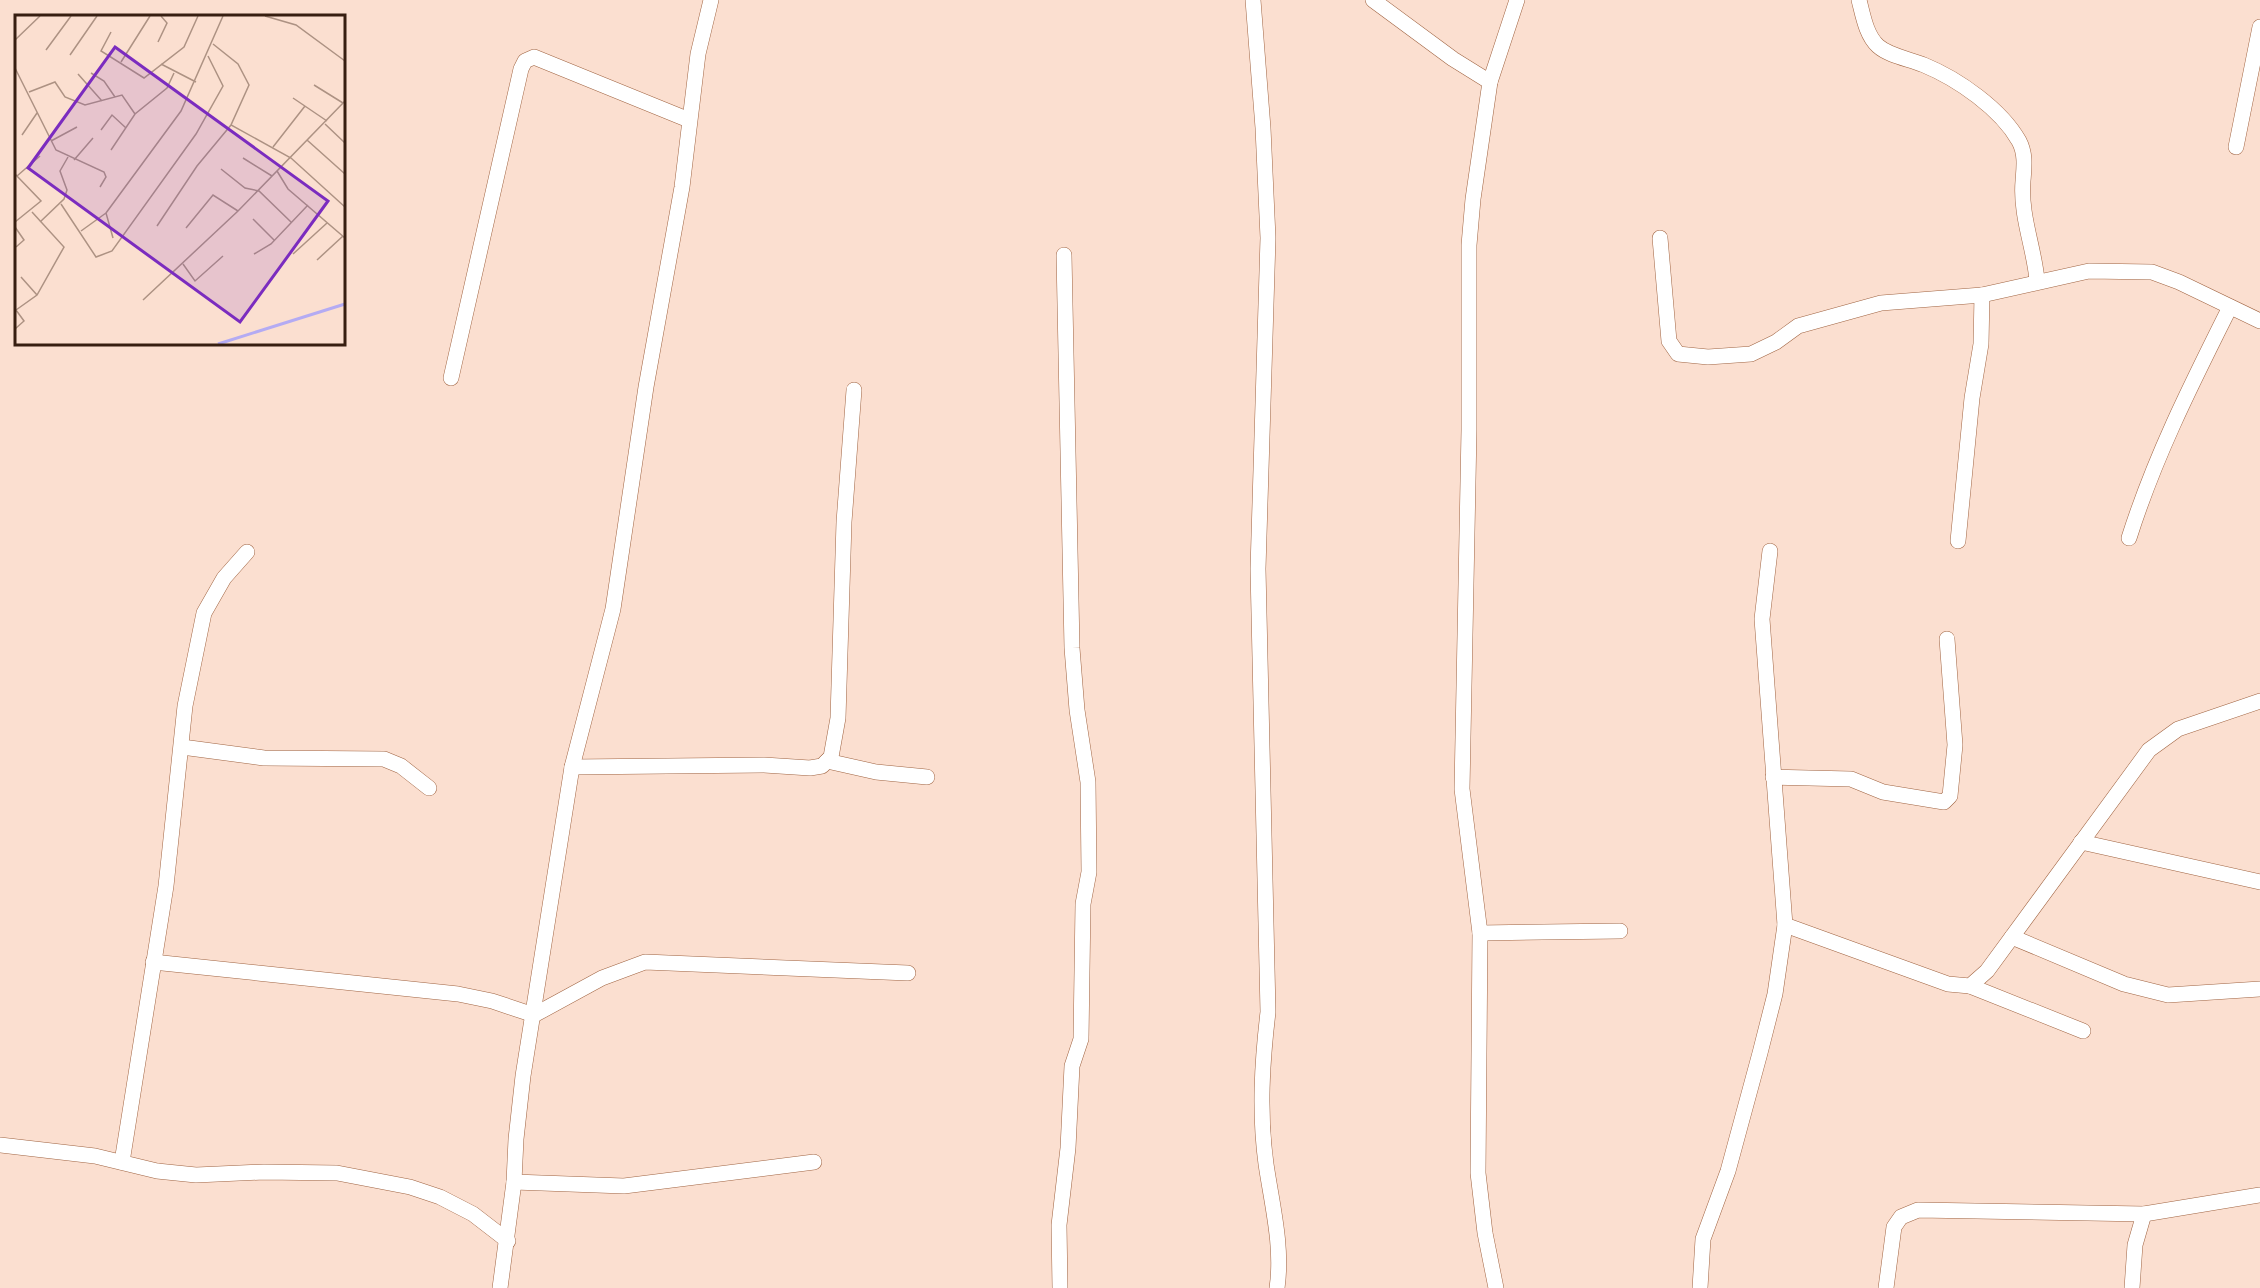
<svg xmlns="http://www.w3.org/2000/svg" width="2260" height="1288" font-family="Figtree,sans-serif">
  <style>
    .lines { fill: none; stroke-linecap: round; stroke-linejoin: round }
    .minor-casing { stroke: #a06442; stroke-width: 16 }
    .minor { stroke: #fff; stroke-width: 15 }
    .inset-river { fill: none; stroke: #b4abf3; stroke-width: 3 }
    .inset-road { fill: none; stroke: #ad9283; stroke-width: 1.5 }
    .view { fill: #7b2cbf; fill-opacity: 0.15; stroke: #7b2cbf; stroke-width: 3 }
    .inset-edge { fill: none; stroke: #371e10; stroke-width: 3 }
  </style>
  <rect width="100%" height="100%" fill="#fbdfd0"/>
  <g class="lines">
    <defs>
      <g id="minor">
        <path d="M1253,0L1263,128L1268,238L1258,569L1268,1012C1262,1063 1259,1112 1266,1164C1272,1205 1283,1247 1277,1288"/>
        <polyline points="1373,0 1453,59 1490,82 1473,199 1469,245 1469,430 1462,789 1480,933 1478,1173 1485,1233 1496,1288"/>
        <path d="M1859,0C1863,15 1866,35 1878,46C1889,56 1910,59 1924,65C1958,79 2001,109 2019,141C2026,154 2024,168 2023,181C2020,215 2034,247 2037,280"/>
        <polyline points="1490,82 1517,0"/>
        <polyline points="2236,147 2260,27"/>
        <polyline points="1660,238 1669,341 1678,354 1708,357 1751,354 1776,342 1798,326 1881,303 1982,295 2089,271 2152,272 2179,282 2260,321"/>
        <polyline points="451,378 521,69 525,61 534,57 689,120"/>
        <path d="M2129,538C2155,456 2192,383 2230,307"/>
        <polyline points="1958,541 1972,398 1981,344 1982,295"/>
        <polyline points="182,747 264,758 384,759 401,766 429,788"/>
        <polyline points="827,761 876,772 927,777"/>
        <polyline points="572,767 764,765 810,768 822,766 831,757 838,718 844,522 854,390"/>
        <polyline points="1773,777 1851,779 1883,792 1944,802 1950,796 1955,745 1947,639"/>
        <polyline points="2081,842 2260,882"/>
        <polyline points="1785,925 1948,984 1970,986 1987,971 2149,750 2178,729 2260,701"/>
        <polyline points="1480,933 1620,931"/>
        <polyline points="2012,937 2124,984 2168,995 2260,989"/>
        <polyline points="153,962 458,994 492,1001 534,1015 602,978 645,962 908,973"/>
        <polyline points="1970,986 2083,1031"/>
        <polyline points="0,1145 95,1156 157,1171 196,1175 264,1172 337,1173 410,1187 440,1197 473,1214 508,1241"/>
        <polyline points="122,1162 166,886 185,706 204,613 224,578 247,552"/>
        <polyline points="514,1182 624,1186 814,1162"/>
        <polyline points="500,1288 514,1182 516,1139 523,1076 572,767 613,609 646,387 682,187 698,54 711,0"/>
        <polyline points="1060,1288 1059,1225 1068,1148 1072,1066 1081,1039 1083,904 1089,872 1088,782 1077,710 1072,648 1064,255"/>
        <polyline points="1700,1288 1703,1239 1728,1171 1760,1053 1775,994 1785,925 1762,619 1770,551"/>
        <polyline points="1886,1288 1894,1227 1901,1217 1918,1210 2144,1214 2260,1195"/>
        <polyline points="2132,1288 2135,1245 2144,1214"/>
      </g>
    </defs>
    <use href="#minor" class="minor-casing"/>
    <use href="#minor" class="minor"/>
  </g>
  <g transform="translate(15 15)">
    <rect width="330" height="330" fill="#fbdfd0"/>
    <path class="inset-river" d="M203,329L330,289"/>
    <path class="inset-road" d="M250,1L281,10L330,46M96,17L86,36L129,63L169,32L183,1M0,25L25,1M143,27L152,8L146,1M198,29L223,49L234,70L216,110L276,143L330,192M31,35L56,1M55,40L82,1M106,47L135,1M146,49L181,67M0,53L41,135L89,157L91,162L85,172M76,58L89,66L100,82M63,59L87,86M299,70L328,88M14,77L40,67L50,82L70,90L107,80L120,99M278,83L312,106M310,109L330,128M86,115L97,100L111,113M7,120L22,98M292,125L330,159M36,126L62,112M258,132L290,91M96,135L120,99L152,73L159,58M228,143L257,161M59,145L78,123M206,154L230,173L244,176L276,207M262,156L273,174L330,223M0,159L26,186L0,207M2,161L25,141M46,189L81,242L97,236L181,119L208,71L193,41M238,204L259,225M25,207L49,184L52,175L45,156L53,142M142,211L182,151L216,110M0,212L9,225L1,232M171,213L198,180L223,196M66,216L91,198M98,223L91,198L166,96L208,1M239,239L256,229L293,190M278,239L312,208M302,245L328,221M168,249L180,266L208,241M6,262L22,280M128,285L223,196L330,86M1,295L22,280L49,232L17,197M0,314L9,306L1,295"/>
    <path class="view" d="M100,32L313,186L225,307L13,153Z"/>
    <rect width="330" height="330" class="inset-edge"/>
  </g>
</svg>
